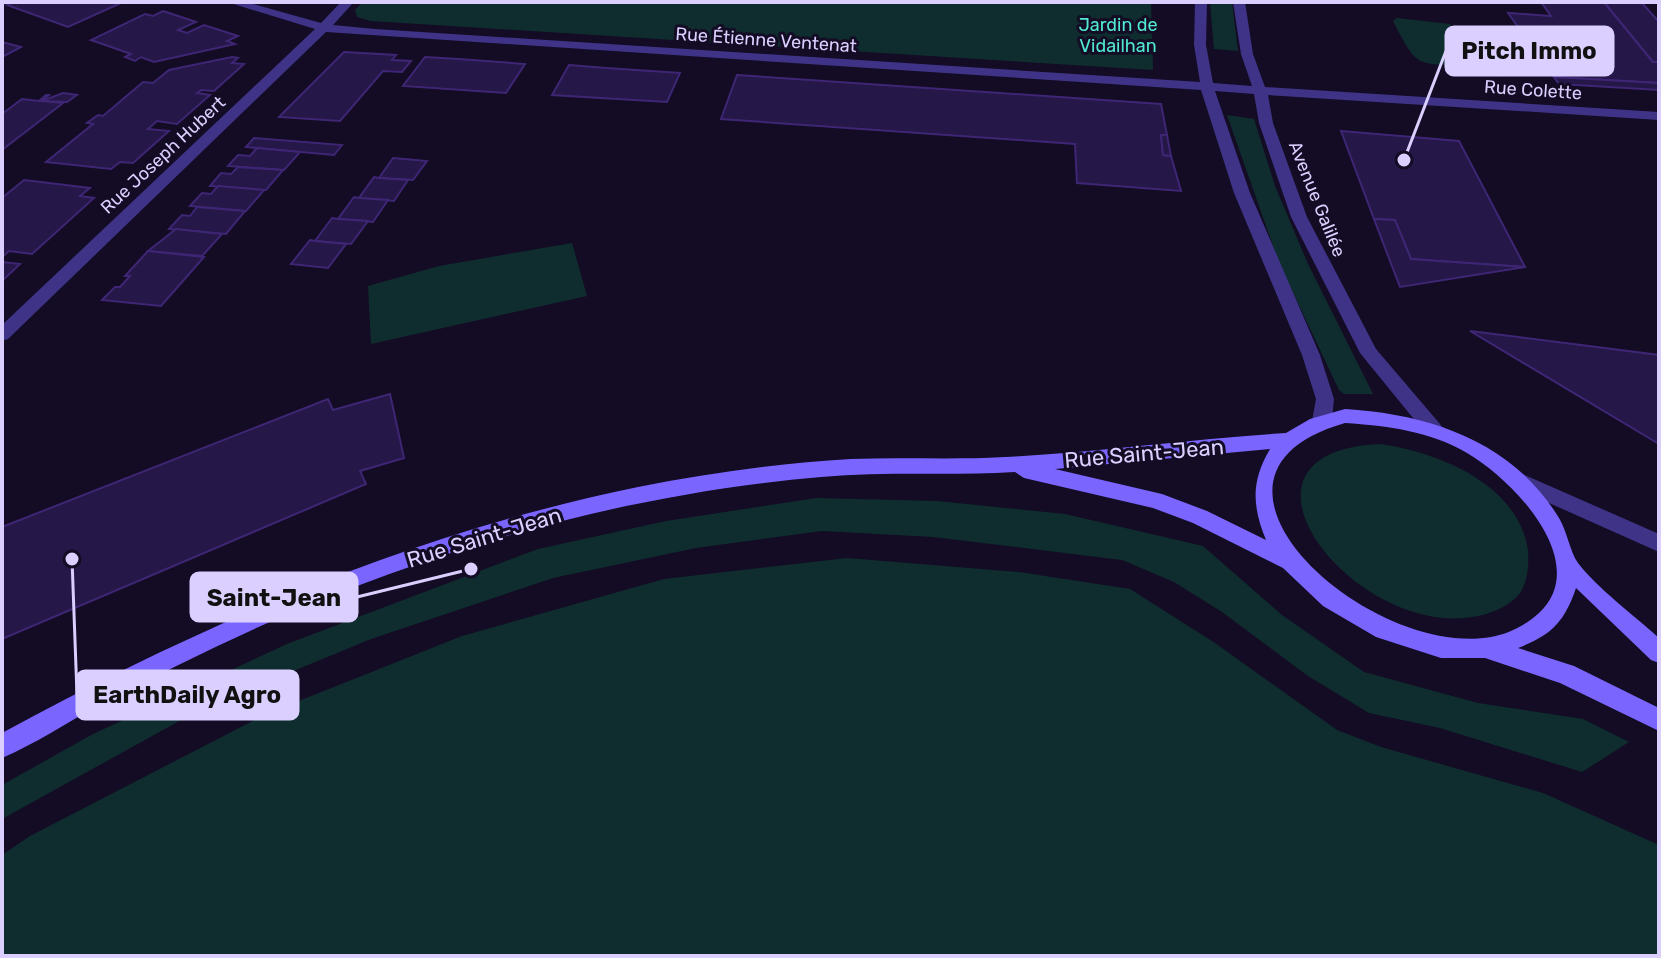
<svg xmlns="http://www.w3.org/2000/svg" width="1661" height="958" font-family="Rubik,sans-serif">
  <style>
    .green { fill: #0f2d2f }
    .building { fill: #251747; stroke: #3e2675; stroke-width: 2 }
    .lines { fill: none; stroke-linecap: round; stroke-linejoin: round }
    .street { fill: #3f3387; fill-rule: evenodd }
    .secondary { fill: #7a66ff; fill-rule: evenodd }
    .labels { text-anchor: middle; stroke-width: 6; stroke-linejoin: round; paint-order: stroke }
    .far-park-label { font-size: 18px; fill: #51e9d3; stroke: #130c24 }
    .far-street-label { font-size: 18px; fill: #dacfff; stroke: #130c24 }
    .street-label { font-size: 22px; fill: #dacfff; stroke: #130c24 }
    .leader { fill: none; stroke: #dacfff; stroke-width: 3 }
    .callout-dot { fill: #dacfff; stroke: #130c24; stroke-width: 3 }
    .callout { fill: #dacfff; stroke: #dacfff; stroke-width: 3 }
    .callout-label { font-size: 24px; text-anchor: middle; font-weight: bold; fill: #111 }
  </style>
  <rect width="100%" height="100%" fill="#130c24"/>
  <g class="green">
    <polygon points="363,2 1151,2 1153,70 371,21 357,17 355,10"/>
    <polygon points="1210,2 1232,2 1238,51 1214,49"/>
    <path d="M1397,18L1450,24L1474,63L1468,66C1415,63 1418,69 1393,21Z"/>
    <polygon points="1227,115 1254,119 1275,186 1308,264 1373,394 1344,394 1339,390 1279,263"/>
    <polygon points="572,243 587,296 371,344 368,286 439,266"/>
    <path d="M1380,444C1438,452 1519,484 1528,551C1529,565 1528,581 1520,593C1511,605 1493,613 1478,616C1357,642 1205,452 1380,444Z"/>
    <polygon points="816,498 937,501 1065,514 1203,546 1282,615 1364,672 1478,703 1583,719 1629,742 1582,772 1440,728 1369,713 1308,676 1222,612 1174,582 1122,560 933,537 822,531 696,548 553,578 371,639 201,709 2,819 2,785 93,734 287,644 538,549 666,521"/>
    <polygon points="847,558 1019,572 1130,589 1215,643 1337,730 1381,747 1543,793 1659,845 1659,956 2,956 2,855 30,836 266,714 462,636 664,579"/>
  </g>
  <g class="building">
    <polygon points="15,2 123,2 68,27 7,5"/>
    <polygon points="1541,2 1604,2 1653,62 1659,62 1659,83 1554,77 1508,13 1551,16"/>
    <polygon points="1604,2 1642,3 1659,22 1659,62 1653,62"/>
    <polygon points="163,11 196,22 178,30 187,33 204,25 238,36 227,41 235,44 154,62 141,57 135,61 125,57 131,54 91,40 145,14 153,16"/>
    <polygon points="2,42 21,47 2,57"/>
    <polygon points="344,52 396,55 392,60 411,61 402,72 383,71 340,121 279,117"/>
    <polygon points="232,57 238,58 232,63 244,64 214,91 201,90 197,93 210,95 177,124 157,121 148,129 169,131 133,163 120,162 111,169 46,162 93,124 87,123 98,115 103,116 143,82 153,83 169,70"/>
    <polygon points="425,57 459,59 525,64 506,93 403,86"/>
    <polygon points="569,65 606,68 680,73 667,102 552,95"/>
    <polygon points="737,75 1161,104 1167,135 1161,135 1163,155 1171,156 1181,191 1077,183 1075,144 721,119"/>
    <polygon points="1554,77 1659,83 1659,90 1559,84"/>
    <polygon points="63,93 77,95 67,102 42,101"/>
    <polygon points="46,95 49,95 42,101 63,103 2,150 2,114 22,99 39,101"/>
    <polygon points="1341,131 1459,141 1525,267 1411,259 1395,220 1374,219"/>
    <polygon points="1161,135 1167,135 1171,156 1163,155"/>
    <polygon points="254,138 342,145 334,155 246,147"/>
    <polygon points="257,148 300,152 284,170 228,166 238,155 250,156"/>
    <polygon points="393,158 427,161 413,180 379,178"/>
    <polygon points="238,167 283,170 266,190 210,186 221,173 231,174"/>
    <polygon points="374,177 379,178 408,180 394,201 359,198"/>
    <polygon points="24,180 90,188 80,196 94,198 32,254 9,251 2,257 2,198"/>
    <polygon points="218,186 264,190 246,211 190,206 202,193 211,194"/>
    <polygon points="354,197 359,198 388,200 373,222 338,219"/>
    <polygon points="197,207 245,211 226,234 169,229 182,215 190,216"/>
    <polygon points="332,218 338,219 368,221 351,244 315,241"/>
    <polygon points="1374,219 1395,220 1411,259 1525,267 1400,287"/>
    <polygon points="176,229 222,234 202,256 148,251"/>
    <polygon points="310,240 315,241 346,244 328,268 291,264"/>
    <polygon points="148,251 204,257 161,306 102,300 115,287 120,287 130,276 125,276"/>
    <polygon points="2,262 20,264 2,281"/>
    <polygon points="1470,331 1659,355 1659,444"/>
    <polygon points="390,394 404,458 360,471 366,484 2,639 2,527 328,399 333,410"/>
  </g>
  <g class="lines">
    <g class="street">
      <polygon points="227,2 246,2 321,23 341,2 354,2 333,25 375,29 1200,82 1194,45 1195,2 1207,2 1206,45 1213,83 1252,86 1241,54 1233,2 1245,2 1253,54 1265,87 1659,112 1659,120 1268,95 1273,123 1307,217 1376,349 1440,424 1443,429 1433,436 1426,434 1360,353 1291,217 1259,123 1254,94 1215,91 1250,193 1320,355 1334,399 1332,421 1322,428 1312,421 1316,399 1302,355 1234,193 1201,90 326,32 8,339 2,341 2,325 315,29"/>
      <polygon points="1518,472 1659,534 1659,552 1511,486 1508,480 1511,474"/>
    </g>
    <path class="secondary" d="M1345,409C1430,414 1513,442 1559,518C1567,531 1570,552 1578,563C1597,588 1635,616 1659,638V663L1651,660L1576,588C1564,623 1551,635 1518,648L1574,666L1659,708V731L1560,683L1485,658H1441L1376,637L1323,606L1283,568L1193,523L1153,508L1024,478L1015,472C951,476 886,471 821,477C632,493 446,545 272,621C213,647 155,676 98,706C66,723 35,744 2,758V733C203,624 413,533 638,487C708,473 780,463 851,459C902,457 953,460 1005,457C1099,452 1192,439 1286,433L1310,419ZM1345,423C1388,426 1430,431 1467,453C1512,479 1593,562 1539,613C1526,625 1509,634 1491,637C1368,659 1162,475 1345,423ZM1270,449C1251,481 1252,506 1266,540L1207,511L1162,494L1055,469Z"/>
  </g>
  <g class="labels">
    <g class="far-park-label">
      <text x="1118" y="31">Jardin de<tspan x="1118" dy="21">Vidailhan</tspan></text>
    </g>
    <g class="far-street-label">
      <text transform="translate(766 40) rotate(4)" y="6">Rue Étienne Ventenat</text>
      <text transform="translate(1533 90) rotate(4)" y="6">Rue Colette</text>
      <text transform="translate(163 155) rotate(-43)" y="6">Rue Joseph Hubert</text>
      <text transform="translate(1317 199) rotate(68)" y="6">Avenue Galilée</text>
    </g>
    <g class="street-label">
      <text transform="translate(1144 453) rotate(-5)" y="8">Rue Saint-Jean</text>
      <text transform="translate(484 537) rotate(-17)" y="8">Rue Saint-Jean</text>
    </g>
  </g>
  <path class="leader" d="M1404 160L1446 51M471 569L357 597M72 559L77 695"/>
  <g class="callout-dot">
    <circle cx="1404" cy="160" r="8"/>
    <circle cx="471" cy="569" r="8"/>
    <circle cx="72" cy="559" r="8"/>
  </g>
  <g class="callout">
    <rect x="1446" y="27" width="167" height="48" rx="8"/>
    <rect x="191" y="573" width="166" height="48" rx="8"/>
    <rect x="77" y="671" width="221" height="48" rx="8"/>
  </g>
  <g class="callout-label">
    <text x="1529" y="59">Pitch Immo</text>
    <text x="274" y="606">Saint-Jean</text>
    <text x="187" y="703">EarthDaily Agro</text>
  </g>
  <rect width="1661" height="958" fill="none" stroke="#dacfff" stroke-width="8"/>
</svg>
